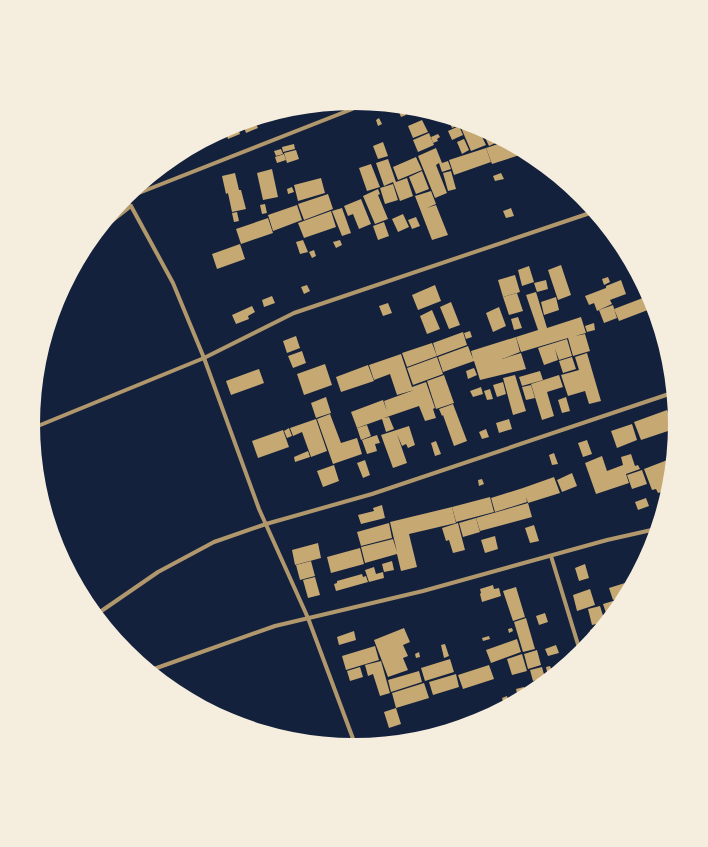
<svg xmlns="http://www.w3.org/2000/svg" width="708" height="847" font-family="Rubik,sans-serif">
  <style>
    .building { fill: #c6a872 }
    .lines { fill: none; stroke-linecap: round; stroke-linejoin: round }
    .minor { stroke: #b1986c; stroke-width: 4 }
  </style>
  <rect width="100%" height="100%" fill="#14213d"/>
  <g class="building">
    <polygon points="321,106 312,110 311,107"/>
    <polygon points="404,110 406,115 401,117 399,112"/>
    <polygon points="379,118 382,124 378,126 376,120"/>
    <polygon points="448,118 458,121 459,125 452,128"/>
    <polygon points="254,120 258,128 246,133 243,123"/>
    <polygon points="422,120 428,132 413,138 408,126"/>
    <polygon points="461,122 478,128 486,145 471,151 459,123"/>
    <polygon points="237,125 240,134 228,139 225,130"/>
    <polygon points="459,126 463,135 452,140 448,131"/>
    <polygon points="481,129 483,130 502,140 489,146"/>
    <polygon points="429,133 434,145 418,152 413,140"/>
    <polygon points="438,134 440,137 437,139 438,141 433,143 431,137"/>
    <polygon points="464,139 469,150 462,154 457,142"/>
    <polygon points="383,142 388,156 378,159 373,146"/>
    <polygon points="504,142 526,153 492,164 486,148"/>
    <polygon points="294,144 295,149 283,152 282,147"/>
    <polygon points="194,147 196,152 186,156 185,152"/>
    <polygon points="436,148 442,163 448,161 451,169 442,172 439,163 436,165 447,193 435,198 418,156"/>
    <polygon points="486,148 491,162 454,175 449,160"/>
    <polygon points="281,149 283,154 276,156 274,151"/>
    <polygon points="296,150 299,159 287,163 284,153"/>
    <polygon points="284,154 286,160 277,163 275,157"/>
    <polygon points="416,157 422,170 398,180 393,167"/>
    <polygon points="388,159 396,182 407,178 413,196 400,201 393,182 384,186 376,163"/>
    <polygon points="371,164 380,187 367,191 359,168"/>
    <polygon points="272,169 278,197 263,200 257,173"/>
    <polygon points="422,171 429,189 416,194 409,177"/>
    <polygon points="451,171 456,189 448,191 443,173"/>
    <polygon points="235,173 239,190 241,190 246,209 232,212 228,193 226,194 222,176"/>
    <polygon points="501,173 504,179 495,181 493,176"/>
    <polygon points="321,178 325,193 298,201 294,185"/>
    <polygon points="393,184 398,200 385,204 380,188"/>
    <polygon points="292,187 294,192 288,194 287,189"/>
    <polygon points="378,189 380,194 378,195 388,219 375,224 363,196"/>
    <polygon points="431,191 436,204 427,208 436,205 448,235 432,240 415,196"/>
    <polygon points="328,194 333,209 304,220 298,204"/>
    <polygon points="361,199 371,224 359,229 353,214 348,216 344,206"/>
    <polygon points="265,204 267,213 262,214 260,205"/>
    <polygon points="297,205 302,220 273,231 268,215"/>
    <polygon points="342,208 351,233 342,236 332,211"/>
    <polygon points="511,208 514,216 506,218 503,211"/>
    <polygon points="331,211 336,227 304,238 298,223"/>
    <polygon points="237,212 239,221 234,222 232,213"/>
    <polygon points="403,214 409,227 398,232 392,219"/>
    <polygon points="416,217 420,226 412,229 408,220"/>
    <polygon points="268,218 273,233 241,244 236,229"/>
    <polygon points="384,222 389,236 378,240 373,226"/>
    <polygon points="303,240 308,252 300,254 296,242"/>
    <polygon points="340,240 342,245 336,248 333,242"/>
    <polygon points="240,244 245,259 217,269 212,254"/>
    <polygon points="314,250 316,256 312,258 309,252"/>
    <polygon points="561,265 571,295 558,300 548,270"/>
    <polygon points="529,266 534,282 522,286 518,270"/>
    <polygon points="515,275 520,292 503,297 498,280"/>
    <polygon points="608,277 610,282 604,285 602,279"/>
    <polygon points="546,280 548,289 537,292 534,283"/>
    <polygon points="621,280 626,294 610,300 612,304 597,311 594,303 604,299 589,305 585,296 606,288 606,286"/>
    <polygon points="307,285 310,291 304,294 301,287"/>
    <polygon points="435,285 441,301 418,310 412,295"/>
    <polygon points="536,292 547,328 581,317 586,333 575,336 585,334 590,351 573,356 568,338 521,352 516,337 538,330 526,295"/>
    <polygon points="517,293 523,311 509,315 503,297"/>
    <polygon points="272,296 275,303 264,307 262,300"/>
    <polygon points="648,296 653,308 619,321 614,309"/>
    <polygon points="556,297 559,310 544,315 541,302"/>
    <polygon points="451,302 460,325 449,329 440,307"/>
    <polygon points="388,303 392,313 383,316 379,306"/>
    <polygon points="613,305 617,318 604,323 599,310"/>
    <polygon points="252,306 255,312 248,316 249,319 236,324 232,315"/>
    <polygon points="499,307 506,326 493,332 486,313"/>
    <polygon points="432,310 440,329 427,334 420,316"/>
    <polygon points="518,317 522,328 514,330 511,319"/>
    <polygon points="594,323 595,330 587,332 585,326"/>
    <polygon points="470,331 472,337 466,339 464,333"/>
    <polygon points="463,332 467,345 437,356 433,343"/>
    <polygon points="296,336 300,348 287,353 283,341"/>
    <polygon points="516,337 520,352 502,359 521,353 526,369 480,380 474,361 443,372 438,357 468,346 473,359 471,351"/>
    <polygon points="567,339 572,356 559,360 555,349 558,360 544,365 538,348"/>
    <polygon points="432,343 437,356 407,367 402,353"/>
    <polygon points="302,351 306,363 293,368 288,356"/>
    <polygon points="587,353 601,401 589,404 585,391 568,396 561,375 579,370 575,357"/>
    <polygon points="401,354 412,387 426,382 435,408 433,409 436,418 425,421 419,406 384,418 389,417 394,429 386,432 382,419 357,428 351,412 383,400 387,411 384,401 414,390 397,395 390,374 374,380 369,365"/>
    <polygon points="437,357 443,374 413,385 407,368"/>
    <polygon points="572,357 576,369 563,373 559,361"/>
    <polygon points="325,364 332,385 304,395 297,374"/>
    <polygon points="368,365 374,381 341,392 336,377"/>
    <polygon points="474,368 477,375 468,379 466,371"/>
    <polygon points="259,369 264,383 231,395 226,381"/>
    <polygon points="540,371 543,380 522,386 519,377"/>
    <polygon points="444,375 454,403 436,409 427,381"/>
    <polygon points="515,375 526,411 513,415 503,378"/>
    <polygon points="559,375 563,387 547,392 554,416 542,420 531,384"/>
    <polygon points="503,382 506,394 497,397 493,385"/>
    <polygon points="531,385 535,398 526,400 522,387"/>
    <polygon points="481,387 483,394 473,397 470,391"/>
    <polygon points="490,389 493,399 487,400 484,391"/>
    <polygon points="326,397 331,413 316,418 311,403"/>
    <polygon points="566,397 570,411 562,413 558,400"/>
    <polygon points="453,404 467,441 454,446 443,415 442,416 439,409"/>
    <polygon points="667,410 674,429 641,440 634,422"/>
    <polygon points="330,414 341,443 357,438 362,454 333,464 317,419"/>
    <polygon points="316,419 327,451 311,457 302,432 293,436 290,428"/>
    <polygon points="509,419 512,429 499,433 496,423"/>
    <polygon points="632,424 637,440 617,448 611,431"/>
    <polygon points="367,425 371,436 361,440 357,428"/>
    <polygon points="409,426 415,445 408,448 406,444 402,446 397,434 407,463 393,468 381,435"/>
    <polygon points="289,428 292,436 287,438 284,431"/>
    <polygon points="486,429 489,437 482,439 479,432"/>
    <polygon points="283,430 289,447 258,458 252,441"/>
    <polygon points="377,435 380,443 375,444 377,451 367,454 362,440"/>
    <polygon points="587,440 592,454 583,457 578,443"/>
    <polygon points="436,441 441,454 435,456 431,443"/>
    <polygon points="308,451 310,457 295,462 294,457"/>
    <polygon points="554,453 558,464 552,465 549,455"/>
    <polygon points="631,454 635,466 638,465 640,469 626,474 629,483 596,494 585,463 602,456 607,471 623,465 621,457"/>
    <polygon points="670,459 671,462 668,490 658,493 656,489 652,490 644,469"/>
    <polygon points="365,460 370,475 363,478 357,463"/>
    <polygon points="334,465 339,481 323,487 317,471"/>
    <polygon points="642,470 647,484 632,489 627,475"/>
    <polygon points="572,473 577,486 562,492 557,480"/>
    <polygon points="554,477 560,493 528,503 526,497 527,502 495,512 491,498 523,488"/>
    <polygon points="482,479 484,484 479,486 478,480"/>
    <polygon points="490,497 494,512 456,522 452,507"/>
    <polygon points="646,498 649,506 638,510 635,502"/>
    <polygon points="528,503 532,517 480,531 476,518"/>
    <polygon points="382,505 385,518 361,524 358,515 374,511 373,508"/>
    <polygon points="452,507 456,523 409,534 417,567 401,571 397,554 365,563 361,547 393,539 397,552 390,522"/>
    <polygon points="476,518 480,532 463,537 459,523"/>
    <polygon points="389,523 392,538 361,546 357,532"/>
    <polygon points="458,523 465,550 453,553 449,540 446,541 442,528"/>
    <polygon points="534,525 539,541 530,543 525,528"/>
    <polygon points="495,536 498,549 485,553 481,540"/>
    <polygon points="318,543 321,558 295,565 292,550"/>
    <polygon points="360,548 364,564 331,573 327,557"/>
    <polygon points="311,561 315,576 300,580 296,565"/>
    <polygon points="392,561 394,570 384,572 382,564"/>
    <polygon points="585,564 589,578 579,581 575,568"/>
    <polygon points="374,567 376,574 383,572 384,578 369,582 365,570"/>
    <polygon points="362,574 363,577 366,576 368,582 336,591 334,584 337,583 337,581"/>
    <polygon points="315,577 320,595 308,598 303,580"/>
    <polygon points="625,583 627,590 624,596 613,600 609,588"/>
    <polygon points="493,585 494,589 499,588 501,596 482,602 480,594 481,593 480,589"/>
    <polygon points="516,587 525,617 513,621 503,591"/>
    <polygon points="590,589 595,605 577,611 573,595"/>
    <polygon points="622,599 621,602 616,608 614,602"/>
    <polygon points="613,601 615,609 610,615 607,616 603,604"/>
    <polygon points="600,606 605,622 592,625 588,609"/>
    <polygon points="545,613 548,622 539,625 536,616"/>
    <polygon points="526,618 535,649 523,652 514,622"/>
    <polygon points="600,627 592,637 590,630"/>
    <polygon points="404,628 410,642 403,645 408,656 403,658 408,670 388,677 374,640"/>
    <polygon points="512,628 513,631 509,633 508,629"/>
    <polygon points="354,631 356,640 339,645 337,637"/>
    <polygon points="489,636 490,639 483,641 482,638"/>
    <polygon points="588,636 590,640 587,643 585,637"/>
    <polygon points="517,639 521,652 491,663 486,650"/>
    <polygon points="445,644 449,656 444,658 441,645"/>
    <polygon points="556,645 559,653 548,656 545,649"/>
    <polygon points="375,646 379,660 346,670 342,656"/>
    <polygon points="537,650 541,665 528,669 524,654"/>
    <polygon points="419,652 420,657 416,658 415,654"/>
    <polygon points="522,654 527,671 512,675 507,659"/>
    <polygon points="450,659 454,672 425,681 421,668"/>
    <polygon points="381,661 390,693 380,696 373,674 368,676 365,665"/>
    <polygon points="489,665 494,679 463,689 458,675"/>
    <polygon points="550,666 552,671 547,672 546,667"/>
    <polygon points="360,667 363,677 350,681 347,671"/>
    <polygon points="542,667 545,678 533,681 530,670"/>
    <polygon points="419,671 422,682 391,692 388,680"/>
    <polygon points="456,674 459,687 433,695 429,682"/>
    <polygon points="424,683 429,698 396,708 392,693"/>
    <polygon points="524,687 526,694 518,698 516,689"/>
    <polygon points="507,696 509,703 504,706 502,698"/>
    <polygon points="396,708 401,724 389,728 384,712"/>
  </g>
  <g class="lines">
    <g class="minor">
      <polyline points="126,198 365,104"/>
      <polyline points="123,201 131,206 173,283 204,358 259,509 308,618 355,744"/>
      <polyline points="99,231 131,206"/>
      <polyline points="33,428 204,358 294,313 593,212"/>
      <polyline points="551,556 580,651"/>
      <polyline points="97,614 158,572 214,542 266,524 372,494 672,393"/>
      <polyline points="151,670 275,626 423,591 607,540 656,529"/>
    </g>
  </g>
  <path d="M0 0H708V847H0ZM40 424a314 314 0 1 1 628 0a314 314 0 1 1-628 0Z" fill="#f5edde" fill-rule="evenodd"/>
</svg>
